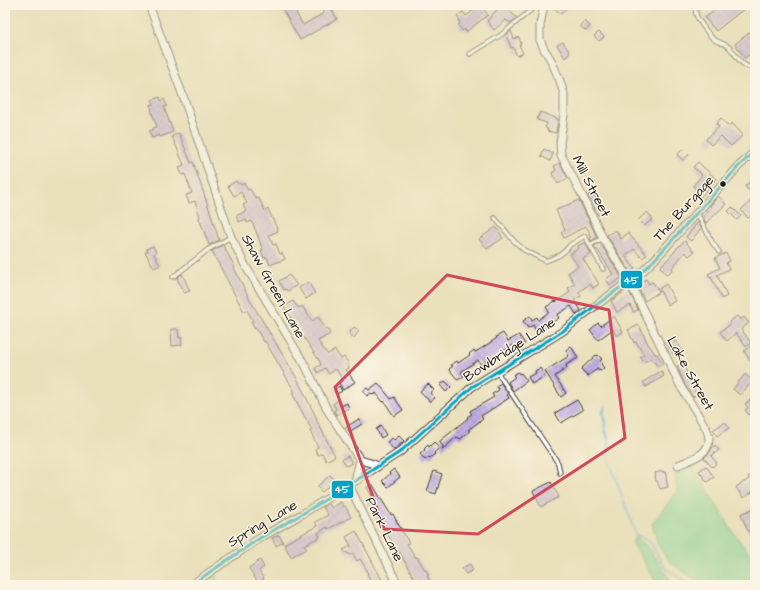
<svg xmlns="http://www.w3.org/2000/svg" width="760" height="590" font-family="'Architects Daughter',sans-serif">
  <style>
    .green { fill: #7ad49a; stroke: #4b785b }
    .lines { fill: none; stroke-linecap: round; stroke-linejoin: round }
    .stream { stroke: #63b0dc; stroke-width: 2 }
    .building { fill: url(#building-cross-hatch) }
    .lane-casing { stroke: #3b3934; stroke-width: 5.5 }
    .street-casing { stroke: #3b3934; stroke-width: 9 }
    .lane { stroke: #fff; stroke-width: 3.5 }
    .street { stroke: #fff; stroke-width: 7 }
    .bus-1-casing { stroke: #fcf5e5; stroke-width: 6 }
    .bus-1 { stroke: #01a2c5; stroke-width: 3 }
    .marked { fill: none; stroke: #d1495b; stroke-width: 3; stroke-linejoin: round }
    .bus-dot { fill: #1c1c1c; stroke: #fcf5e5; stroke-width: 1.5 }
    .labels { text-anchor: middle; stroke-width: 3; stroke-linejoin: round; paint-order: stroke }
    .street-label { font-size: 14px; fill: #1c1c1c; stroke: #fcf5e5 }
    .line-badge { stroke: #fcf5e5; stroke-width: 1.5 }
    .badge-label { font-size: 11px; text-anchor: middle; font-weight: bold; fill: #fff }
  </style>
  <defs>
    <pattern id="building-cross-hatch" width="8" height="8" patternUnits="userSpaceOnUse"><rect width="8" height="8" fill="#c1ade3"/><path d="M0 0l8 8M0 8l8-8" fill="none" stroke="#a594c2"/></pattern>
  </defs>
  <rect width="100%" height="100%" fill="#fcf5e5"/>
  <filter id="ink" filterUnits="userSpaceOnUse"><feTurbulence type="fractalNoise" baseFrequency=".025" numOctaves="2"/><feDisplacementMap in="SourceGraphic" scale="8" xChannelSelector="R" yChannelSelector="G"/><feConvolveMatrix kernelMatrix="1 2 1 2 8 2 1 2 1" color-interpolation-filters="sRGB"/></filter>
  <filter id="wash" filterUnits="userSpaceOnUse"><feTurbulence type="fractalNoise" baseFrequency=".012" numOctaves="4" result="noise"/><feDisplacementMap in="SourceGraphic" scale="16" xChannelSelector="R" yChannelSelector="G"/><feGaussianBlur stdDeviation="0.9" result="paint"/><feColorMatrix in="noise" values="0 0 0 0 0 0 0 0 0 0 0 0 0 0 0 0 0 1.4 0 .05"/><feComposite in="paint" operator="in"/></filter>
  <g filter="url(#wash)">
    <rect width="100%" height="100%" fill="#eae0bc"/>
    <g class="green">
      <polygon points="694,468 733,532 755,561 755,585 703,585 670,562 659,547 652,524 677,491 675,474"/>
      <polygon points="636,537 647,546 674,585 658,585 632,542"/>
      <polygon points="214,572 219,585 197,585"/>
    </g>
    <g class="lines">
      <polyline class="stream" points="605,406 603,413 606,422 605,428 610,446 608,457 636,535 649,540 665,568 691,585"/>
    </g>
    <g id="blocks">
      <g class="building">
        <polygon points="280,5 310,5 296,13 303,25 324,13 319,5 329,5 337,19 300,40"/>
        <polygon points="551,5 569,5 561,14"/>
        <polygon points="721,5 749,5 716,31 705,18"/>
        <polygon points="500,6 503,9 505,7 517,18 510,23 506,20 494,30 487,21"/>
        <polygon points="478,7 479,8 482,7 488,15 466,32 465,29 462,31 458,25 460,24 459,21 460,21 457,16 463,12 466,16"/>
        <polygon points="584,21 590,26 586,31 580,26"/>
        <polygon points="755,28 755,50 745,58 735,44"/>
        <polygon points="511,31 514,39 519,37 521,44 519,45 523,53 517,56 513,47 511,48 506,35"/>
        <polygon points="599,32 604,37 599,41 594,36"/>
        <polygon points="563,42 570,53 565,58 557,45"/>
        <polygon points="160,97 161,101 164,99 167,106 164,107 173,132 160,137 159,135 152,138 149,131 153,130 153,128 157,127 151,110 152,109 150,105 154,104 152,100"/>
        <polygon points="540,112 558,119 556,133 547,131 548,129 545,128 547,123 537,120"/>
        <polygon points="721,118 728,126 732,123 743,135 731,146 721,136 711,145 706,139 719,127 716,124"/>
        <polygon points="179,133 191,163 193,162 209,209 219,240 209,245 199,218 200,217 195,201 189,203 186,195 192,193 185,174 182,175 179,167 184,165 172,136"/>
        <polygon points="544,149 553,154 550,161 541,156"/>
        <polygon points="683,149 689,155 683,160 677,155"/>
        <polygon points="698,162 716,179 700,198 695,194 698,191 693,186 702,175 693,167"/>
        <polygon points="560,163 568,178 558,184 552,173 556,170 554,166"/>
        <polygon points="755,177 755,197 745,186"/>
        <polygon points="236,181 238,184 240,183 241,185 244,183 248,190 250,189 256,199 259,198 265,211 268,209 278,231 269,235 273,245 276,244 280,254 282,253 285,259 270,265 267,257 264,258 261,250 263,250 252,221 247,223 246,219 239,222 236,216 246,211 243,205 247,203 241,192 234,196 228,186"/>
        <polygon points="593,193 603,213 598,215 588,195"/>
        <polygon points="718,196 726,204 706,223 703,217 711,207 710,206"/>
        <polygon points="579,200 597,237 591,241 590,238 592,237 586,226 564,238 561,232 565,230 556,210"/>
        <polygon points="751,201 755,205 755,212 748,218 741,210"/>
        <polygon points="732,207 741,216 737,220 728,211"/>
        <polygon points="647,212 653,219 644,226 638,220"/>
        <polygon points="698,222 701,228 691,241 686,237"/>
        <polygon points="496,227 503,238 487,249 479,239"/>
        <polygon points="616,230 621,239 628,233 647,255 642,258 634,249 625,256 635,269 630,272 607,235"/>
        <polygon points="685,241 694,252 689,256 685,252 672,268 673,269 667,275 660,267 670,257 679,246"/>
        <polygon points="585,242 591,254 583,259 599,284 593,288 590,284 578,292 581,296 574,300 581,310 576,314 571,306 557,315 559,318 543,328 545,330 538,334 533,325 528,328 523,321 530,316 532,320 537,317 538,320 549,312 546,307 555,301 556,302 570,292 568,288 575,284 568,273 578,266 570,254 579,248 578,246"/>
        <polygon points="600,243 622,278 610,285 606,279 613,274 597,249 596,250 594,246"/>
        <polygon points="223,245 235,267 234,268 250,300 299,382 299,383 317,419 316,419 335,456 326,461 322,453 318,455 315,449 318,447 310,431 312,430 292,393 295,392 265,341 264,342 256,328 255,329 251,322 253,321 247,310 244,312 212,251"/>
        <polygon points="153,246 156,252 154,254 160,265 154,268 145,252 148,251 146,249"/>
        <polygon points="726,253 730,261 726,263 729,269 717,275 727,296 722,299 711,277 710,278 708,274 720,268 715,258"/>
        <polygon points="182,274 190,291 184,293 177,278"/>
        <polygon points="289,275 297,285 288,291 286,289 284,290 279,281"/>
        <polygon points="646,279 649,284 653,282 659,292 645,301 637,286"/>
        <polygon points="308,282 315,293 306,299 299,288"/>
        <polygon points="666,284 675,301 668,305 659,289"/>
        <polygon points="628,289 638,310 633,312 630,305 617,312 611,301"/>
        <polygon points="293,301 298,308 302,306 312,321 318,317 326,329 327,328 330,334 318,341 327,354 328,354 335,350 341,359 344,357 349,364 347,365 349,368 346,370 355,382 343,390 339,383 343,380 336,369 329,374 325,368 318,373 315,368 321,365 320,362 284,307"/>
        <polygon points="614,316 623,332 616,336 613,329 598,340 590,330 598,323 601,326"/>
        <polygon points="737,316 740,320 744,317 749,323 741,329 751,343 746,347 736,333 727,341 720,332 731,324 729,322"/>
        <polygon points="639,325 647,342 655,354 657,354 663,364 658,367 651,358 644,362 640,357 644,355 636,342 634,343 628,330"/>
        <polygon points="354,327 359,331 354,338 349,333"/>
        <polygon points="171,329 178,329 179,338 181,337 182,345 172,346"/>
        <polygon points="503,333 508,341 519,335 525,344 515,349 513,345 500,353 501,353 488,361 488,360 481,365 478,360 461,372 464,376 458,380 449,369 453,366 451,365 457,361 458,363 470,355 469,354 474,350 475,352 479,350 497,338 496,337"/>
        <polygon points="672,338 674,342 676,341 682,350 674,355 666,341"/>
        <polygon points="571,346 578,358 566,365 567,368 555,376 566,393 561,397 545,371 569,356 566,350"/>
        <polygon points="751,346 755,351 755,368 744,351"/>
        <polygon points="596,355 597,356 598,355 602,359 600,360 602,363 601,364 604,368 600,371 597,369 595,371 594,371 588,376 581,369"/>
        <polygon points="683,364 691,382 693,381 696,387 693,388 697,395 693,397 685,385 677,366"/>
        <polygon points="540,368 545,376 532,384 528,377 536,373 535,371"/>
        <polygon points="661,371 664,376 646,387 643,382"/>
        <polygon points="518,372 519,374 521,373 527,381 513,391 508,382 515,377 513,375"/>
        <polygon points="745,374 753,381 740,395 733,389"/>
        <polygon points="445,381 451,387 446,392 440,385"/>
        <polygon points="378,383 391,399 394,397 403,410 394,416 384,401 383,402 376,393 373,395 371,393 367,396 363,391 367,388 369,390"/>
        <polygon points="501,383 508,394 507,395 509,398 481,416 483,419 468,430 470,431 460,439 458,437 456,438 455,438 442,450 443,446 439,442 468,418 467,417 472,414 470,411 494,397 492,394 499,390 496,386"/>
        <polygon points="428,384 434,390 430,393 435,398 430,402 420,391"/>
        <polygon points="339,386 342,391 337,394 334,390"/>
        <polygon points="751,399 755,404 755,410 749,415 745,410 748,408 745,404"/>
        <polygon points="338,400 341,406 347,403 349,408 337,415 334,411 336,409 333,404"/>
        <polygon points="577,400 583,410 561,423 555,413"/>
        <polygon points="359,419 362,424 349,432 346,427"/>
        <polygon points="723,423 726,423 729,428 717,436 713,430"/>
        <polygon points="381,426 386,435 381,438 376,429"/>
        <polygon points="399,436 404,441 394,450 387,442 392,438 394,440"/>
        <polygon points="434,442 439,448 434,453 435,454 430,458 429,457 425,460 420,454 425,450 424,449 428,445 429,447"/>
        <polygon points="715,445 719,450 711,456 717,463 712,467 704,458 710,452 712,448"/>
        <polygon points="348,456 352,463 346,466 342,459"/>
        <polygon points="706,466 714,477 707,482 699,471"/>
        <polygon points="394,469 400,477 388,487 382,481 390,474 389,473"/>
        <polygon points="434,471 442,474 436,494 427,491"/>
        <polygon points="663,471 664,473 665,472 667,478 666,479 668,487 660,489 657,481 656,481 655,476 656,475 655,473"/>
        <polygon points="755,473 755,490 743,498 736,487 749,479 748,477"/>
        <polygon points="330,475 335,480 322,492 317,487"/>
        <polygon points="551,482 559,497 541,507 533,491"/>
        <polygon points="372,484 391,515 393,514 396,520 409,543 407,544 416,558 417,557 425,570 426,570 429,575 427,576 432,585 423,582 418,585 398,550 397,550 384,528 376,516 367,500 372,497 367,487"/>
        <polygon points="341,502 344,507 345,506 351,517 328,529 327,527 318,533 320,537 304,545 307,549 291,557 284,544 317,526 315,522 328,515 323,507 329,504 332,508"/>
        <polygon points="755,507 755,538 747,529 741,514 750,510"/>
        <polygon points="356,531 383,582 378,585 360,585 370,579 367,574 368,574 367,570 360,559 357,561 353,553 351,555 347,553 343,550 351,546 346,537"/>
        <polygon points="279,535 283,542 276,546 272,538"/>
        <polygon points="260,560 264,567 259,571 264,579 258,583 249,568"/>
        <polygon points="470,564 473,570 466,574 462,568"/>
      </g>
    </g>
  </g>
  <g filter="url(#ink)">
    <use href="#blocks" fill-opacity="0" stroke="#3b3934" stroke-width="1"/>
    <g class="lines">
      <defs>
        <g id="lane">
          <path d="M697,5C696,8 695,11 696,14C697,19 710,37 715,40C719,43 724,43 729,47C737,55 741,68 755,68"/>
          <polyline points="470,54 501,35 537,5"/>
          <polyline points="697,213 712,242 719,252"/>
          <polyline points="495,218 513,240 524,250 546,261 560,255 566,250 570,245 585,236 603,269"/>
          <polyline points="590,245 603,238"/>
          <polyline points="173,277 209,249 231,237"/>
          <polyline points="497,372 558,463 560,473"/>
        </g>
        <g id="street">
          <polyline points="149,5 183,96 231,237 245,265 305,365 328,411 360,460 356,476 358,480"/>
          <path d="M544,5L540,25V40L544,49L551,60L560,81L564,94V115L560,143L561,155L582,195L603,238L626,275L681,387L706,428C717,452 695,458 678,465"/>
          <polyline points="360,460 374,464 377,467"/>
          <polyline points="349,485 398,585"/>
          <polyline points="191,585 260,538 302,514 349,485 400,452 472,387 563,331 595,306 643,271 657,257 739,166 755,151"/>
        </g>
      </defs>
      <use href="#lane" class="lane-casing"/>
      <use href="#street" class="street-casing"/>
      <use href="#lane" class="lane"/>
      <use href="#street" class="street"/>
      <defs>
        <polyline id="bus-1" points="191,585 260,538 302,514 349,485 400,452 472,387 563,331 595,306 643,271 657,257 739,166 755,151"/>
      </defs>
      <use href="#bus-1" class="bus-1-casing"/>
      <use href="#bus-1" class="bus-1"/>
    </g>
  </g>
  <path d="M0 0H760V590H0ZM447,275L609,310L625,438L478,534L384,529L335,387Z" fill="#eae0bc" fill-opacity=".55" fill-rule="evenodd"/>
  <path class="marked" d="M447,275L609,310L625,438L478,534L384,529L335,387Z"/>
  <circle class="bus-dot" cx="723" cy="184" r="3.5"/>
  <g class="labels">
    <g class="street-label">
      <text transform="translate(592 186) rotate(63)" y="5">Mill Street</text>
      <text transform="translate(683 208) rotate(-48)" y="5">The Burgage</text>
      <text transform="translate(274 286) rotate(61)" y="5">Shaw Green Lane</text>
      <text transform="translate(509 349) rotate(-33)" y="5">Bowbridge Lane</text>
      <text transform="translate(691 373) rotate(61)" y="5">Lake Street</text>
      <text transform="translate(262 523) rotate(-31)" y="5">Spring Lane</text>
      <text transform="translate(385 529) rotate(64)" y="5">Park Lane</text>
    </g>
  </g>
  <g class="line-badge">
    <rect x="620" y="270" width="23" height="19" rx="4" fill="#01a2c5"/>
    <rect x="331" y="480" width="23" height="19" rx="4" fill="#01a2c5"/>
  </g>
  <g class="badge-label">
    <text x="631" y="284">45</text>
    <text x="342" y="493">45</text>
  </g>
  <rect width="760" height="590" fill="none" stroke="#fcf5e5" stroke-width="20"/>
</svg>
